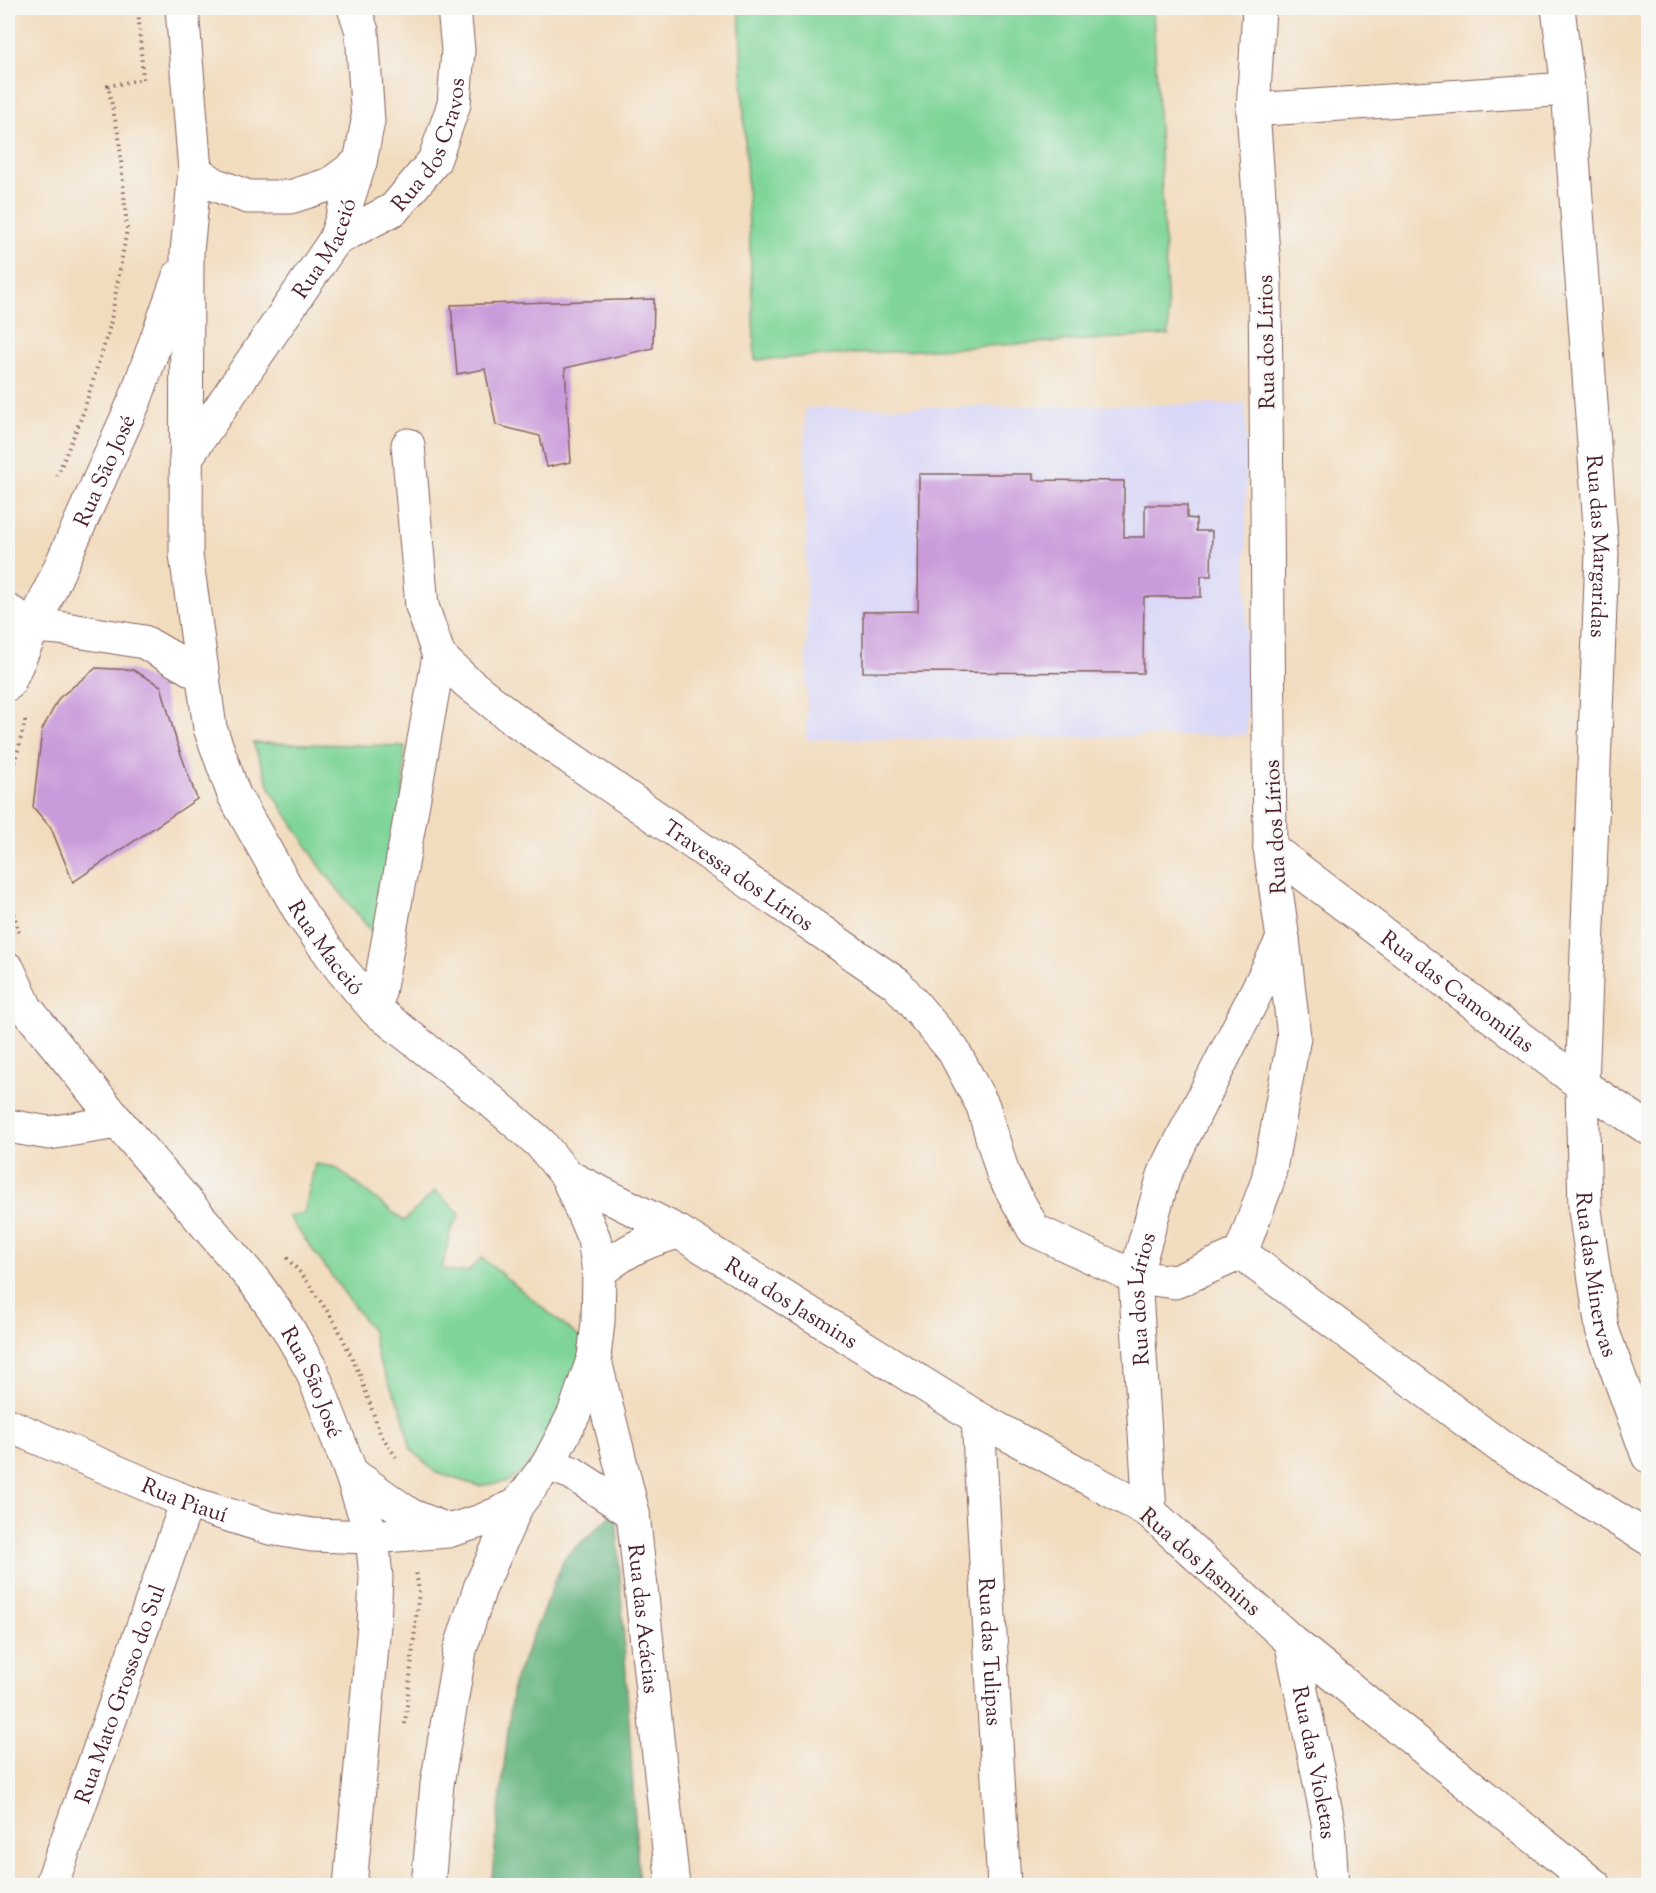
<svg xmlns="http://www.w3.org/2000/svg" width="1656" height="1893" font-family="'Sorts Mill Goudy',serif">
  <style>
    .built { fill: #d9d7f7 }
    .green { fill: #7fd599; stroke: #647a62; stroke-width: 1.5 }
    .forest { fill: #67b681; stroke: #586a56; stroke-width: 1.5 }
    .building { fill: #ca9bdb }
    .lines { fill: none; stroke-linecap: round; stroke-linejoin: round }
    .minor-casing { stroke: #85615e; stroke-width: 35 }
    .tertiary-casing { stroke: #85615e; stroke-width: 35 }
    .secondary-casing { stroke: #85615e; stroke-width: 35 }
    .path { stroke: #85615e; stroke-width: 4; stroke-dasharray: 1.5 4.5; stroke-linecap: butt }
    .minor { stroke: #fff; stroke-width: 33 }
    .tertiary { stroke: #fff; stroke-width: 33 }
    .secondary { stroke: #fff; stroke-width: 33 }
    .labels { text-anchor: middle; stroke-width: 4.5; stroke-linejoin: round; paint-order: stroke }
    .street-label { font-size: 22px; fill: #4a1f2b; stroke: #f6f6f2 }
  </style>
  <rect width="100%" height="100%" fill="#f6f6f2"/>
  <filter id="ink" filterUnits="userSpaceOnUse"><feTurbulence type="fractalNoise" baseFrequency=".0167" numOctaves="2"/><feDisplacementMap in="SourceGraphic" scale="12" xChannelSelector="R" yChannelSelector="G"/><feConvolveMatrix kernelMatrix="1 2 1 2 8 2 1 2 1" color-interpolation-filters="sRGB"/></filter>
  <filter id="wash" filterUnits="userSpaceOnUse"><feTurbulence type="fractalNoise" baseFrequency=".008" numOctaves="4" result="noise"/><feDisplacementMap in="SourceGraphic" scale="24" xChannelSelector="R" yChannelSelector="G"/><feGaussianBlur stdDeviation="1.35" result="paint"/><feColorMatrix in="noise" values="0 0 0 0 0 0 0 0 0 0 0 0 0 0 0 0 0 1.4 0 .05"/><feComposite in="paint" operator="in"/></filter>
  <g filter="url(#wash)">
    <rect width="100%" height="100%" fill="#f2dcbe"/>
    <polygon class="built" points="1246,404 1247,735 807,740 805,408"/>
    <g class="green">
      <polygon points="739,8 1153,8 1169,335 755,360"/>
      <polygon points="253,743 405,746 399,889 389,954 322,869 272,792"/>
      <polygon points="315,1164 335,1167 404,1221 435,1191 460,1213 450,1233 442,1268 452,1272 467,1272 482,1258 592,1348 571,1401 527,1467 509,1481 479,1486 436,1473 411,1449 401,1408 378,1360 372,1331 288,1216 304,1214"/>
    </g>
    <polygon class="forest" points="616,1511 639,1885 491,1886 513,1684 565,1557"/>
    <g id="blocks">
      <g class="building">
        <polygon points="654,299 653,348 565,368 571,462 547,467 540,436 496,425 485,369 457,374 451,305"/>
        <polygon points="919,474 1033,474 1033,480 1124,481 1124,537 1145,537 1145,505 1187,505 1187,518 1196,519 1196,531 1212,531 1211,576 1201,576 1201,597 1144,597 1143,673 863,672 863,612 918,611"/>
        <polygon points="96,668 133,670 161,686 177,743 197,799 73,882 51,828 33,807 42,730 59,698"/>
      </g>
    </g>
  </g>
  <g filter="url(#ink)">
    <use href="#blocks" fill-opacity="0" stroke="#85615e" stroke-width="1.5"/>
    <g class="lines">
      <defs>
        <g id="minor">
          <path id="s1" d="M1558,8L1568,89L1602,553L1582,1085L1648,1128"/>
          <polyline points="1253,110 1568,89"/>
          <path id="s2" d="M335,240L394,209L434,161L454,104L458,50L454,8"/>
          <path id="s3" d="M408,445L422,606L439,656L467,682L511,717L897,984L953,1050L983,1106L1003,1174L1034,1230L1135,1277L1175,1282L1241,1253L1268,1180L1294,1037L1283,939"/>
          <polyline points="8,611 34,626"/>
          <polyline points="376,1010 439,656"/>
          <polyline points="8,1126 49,1133 118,1122"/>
          <polyline points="1241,1253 1501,1447 1648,1538"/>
          <path id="s4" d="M594,1357L633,1513L673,1886"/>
          <path id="s5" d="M978,1418L1004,1886"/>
          <polyline points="548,1464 572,1473 633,1513"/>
          <polyline points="1150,1512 1291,1641 1595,1886"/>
          <path id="s6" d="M1291,1641L1328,1822L1332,1886"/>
          <path id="s7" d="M51,1886L187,1502"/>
        </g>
        <g id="tertiary">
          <path id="s8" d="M186,458L335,240L360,162L368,121L362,31L354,8"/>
          <path id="s9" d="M1270,848L1582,1085L1585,1210L1602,1329L1648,1456"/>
          <path id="s10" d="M567,1176L679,1232L978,1418L1150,1512"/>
          <path d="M599,1272C627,1250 644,1241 679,1232"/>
          <path id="s11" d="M8,1425L187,1502L270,1528L312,1535L372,1537"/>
          <path id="s12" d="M1150,1512L1135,1277L1164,1175L1283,939L1270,848L1265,283L1253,110L1259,8"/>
        </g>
        <g id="secondary">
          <path id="s13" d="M182,8L195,171L187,252L186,555L210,728L234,795L302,915L342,970L376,1010L489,1099L540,1143L567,1176L594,1239L599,1272L598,1322L594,1357L574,1414L548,1464L517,1505L480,1588L460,1650L437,1784L428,1886"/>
          <polyline points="195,171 216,185 248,197 290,197 331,184 360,162"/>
          <polyline points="34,626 59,628 144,642 203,676"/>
          <path id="s14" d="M8,684L135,400L179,276"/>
          <path id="s15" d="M8,969L26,1008L118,1122L255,1282L287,1327L312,1371L351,1473L372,1537L376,1577L374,1625L350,1886"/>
          <polyline points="351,1473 410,1515 447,1530"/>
          <polyline points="372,1537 448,1531 481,1521 517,1505"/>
        </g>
      </defs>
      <use href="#minor" class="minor-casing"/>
      <use href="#tertiary" class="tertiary-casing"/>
      <use href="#secondary" class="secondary-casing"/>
      <g class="path">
        <polyline points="57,476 82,416 110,326 127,229 119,138 108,86 143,79 138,8"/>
        <polyline points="8,792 26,717"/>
        <polyline points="8,890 19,934"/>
        <polyline points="287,1258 304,1277 336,1324 360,1375 380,1433 396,1457"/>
        <polyline points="405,1724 419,1591 416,1571"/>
      </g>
      <use href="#minor" class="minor"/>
      <use href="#tertiary" class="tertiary"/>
      <use href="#secondary" class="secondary"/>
    </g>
  </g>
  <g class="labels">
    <g class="street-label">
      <text dy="8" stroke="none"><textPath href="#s2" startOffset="142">Rua dos Cravos</textPath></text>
      <text dy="8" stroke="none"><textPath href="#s8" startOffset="252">Rua Maceió</textPath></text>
      <text transform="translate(1265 342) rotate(-91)" y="8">Rua dos Lírios</text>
      <text dy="8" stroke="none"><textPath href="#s14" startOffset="234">Rua São José</textPath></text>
      <text dy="8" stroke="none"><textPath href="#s1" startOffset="540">Rua das Margaridas</textPath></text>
      <text transform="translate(1274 827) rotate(-93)" y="8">Rua dos Lírios</text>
      <text dy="8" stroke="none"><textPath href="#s3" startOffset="586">Travessa dos Lírios</textPath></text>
      <text dy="8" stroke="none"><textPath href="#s13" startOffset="972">Rua Maceió</textPath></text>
      <text dy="8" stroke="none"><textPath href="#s9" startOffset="236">Rua das Camomilas</textPath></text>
      <text dy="8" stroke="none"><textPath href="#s9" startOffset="582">Rua das Minervas</textPath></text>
      <text dy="8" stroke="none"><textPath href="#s12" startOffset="214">Rua dos Lírios</textPath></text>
      <text dy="8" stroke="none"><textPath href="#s10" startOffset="258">Rua dos Jasmins</textPath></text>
      <text dy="8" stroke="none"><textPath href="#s15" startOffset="516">Rua São José</textPath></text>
      <text dy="8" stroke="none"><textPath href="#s11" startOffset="192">Rua Piauí</textPath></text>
      <text transform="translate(1201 1561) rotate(41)" y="8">Rua dos Jasmins</text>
      <text dy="8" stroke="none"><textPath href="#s4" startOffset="267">Rua das Acácias</textPath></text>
      <text dy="8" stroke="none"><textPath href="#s5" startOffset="234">Rua das Tulipas</textPath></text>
      <text dy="8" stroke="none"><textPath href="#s7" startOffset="204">Rua Mato Grosso do Sul</textPath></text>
      <text dy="8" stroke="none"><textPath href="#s6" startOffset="124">Rua das Violetas</textPath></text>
    </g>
  </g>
  <rect width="1656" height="1893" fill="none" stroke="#f6f6f2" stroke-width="30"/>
</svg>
